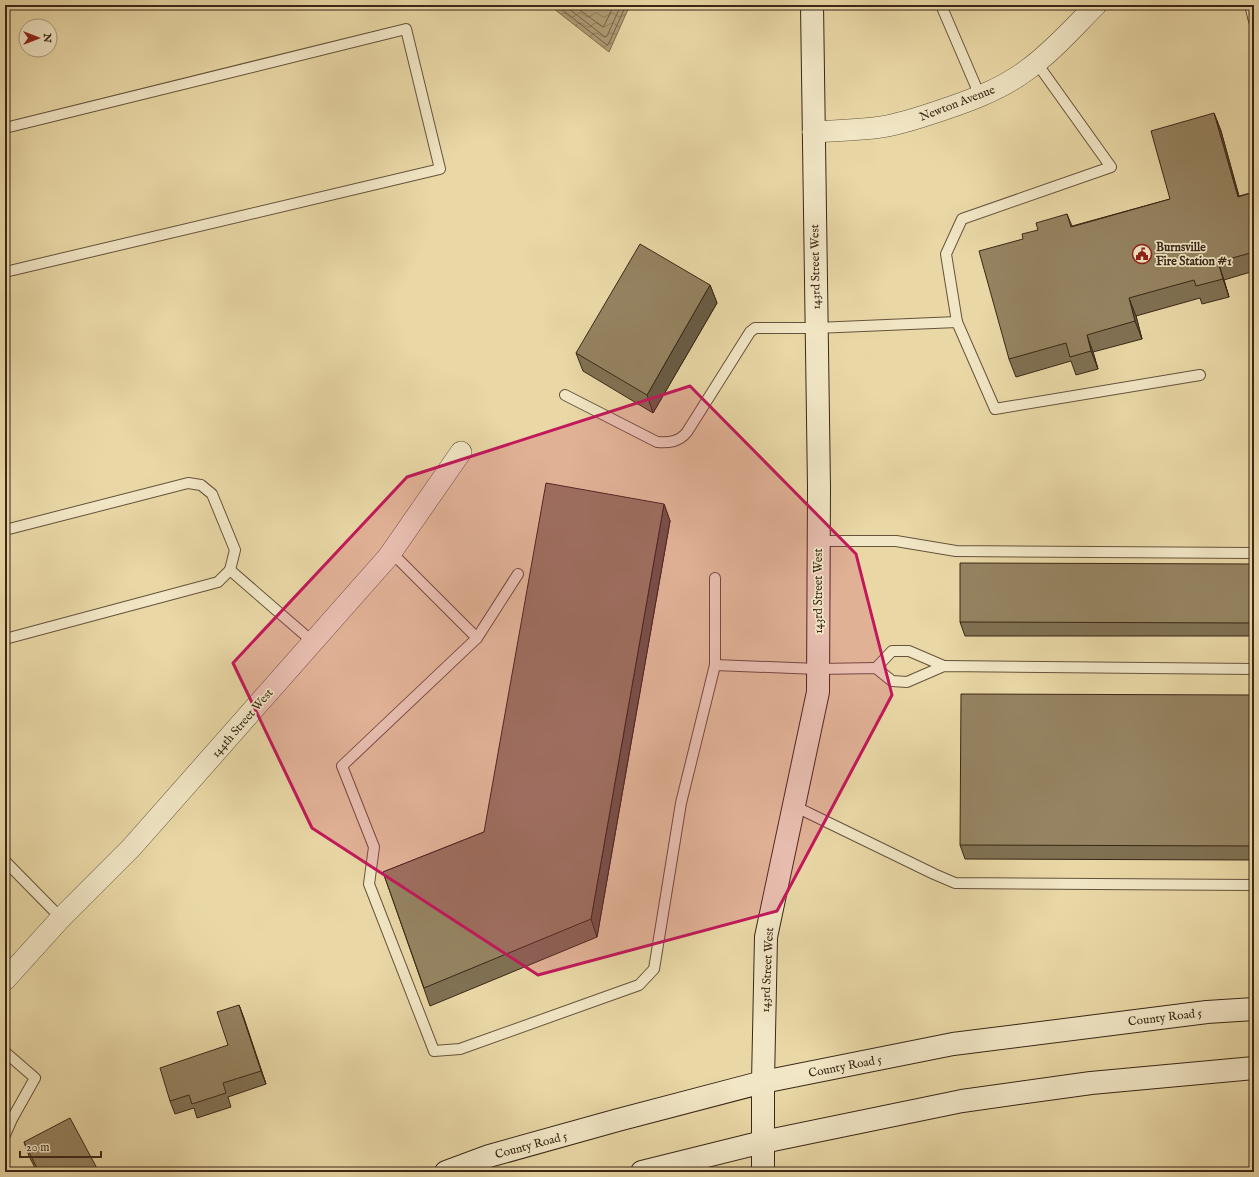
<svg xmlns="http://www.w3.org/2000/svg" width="1259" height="1177" font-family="'IM FELL English',serif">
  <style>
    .water { fill: url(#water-waves); stroke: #806d4f }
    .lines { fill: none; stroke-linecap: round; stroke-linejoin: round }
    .shore { stroke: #746246; stroke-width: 1 }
    .lane-casing { stroke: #66533b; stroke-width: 12 }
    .street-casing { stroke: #66533b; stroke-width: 22 }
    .secondary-casing { stroke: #3a2717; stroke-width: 24 }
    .lane { stroke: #f1e6c5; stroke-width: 10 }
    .street { stroke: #f1e6c5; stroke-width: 21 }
    .secondary { stroke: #f1e6c5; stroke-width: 22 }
    .wall { fill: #807153; stroke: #3a2717 }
    .shaded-wall { fill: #685c44; stroke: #3a2717 }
    .building { fill: #958361; stroke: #3a2717 }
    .marked { fill: #c2185b; fill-opacity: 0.2; stroke: #c2185b; stroke-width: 3; stroke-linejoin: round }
    .labels { text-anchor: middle; stroke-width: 3.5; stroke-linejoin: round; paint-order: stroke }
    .street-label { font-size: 12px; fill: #3a2717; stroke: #f1e6c5 }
    .poi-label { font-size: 12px; font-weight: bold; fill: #3a2717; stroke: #f1e6c5; text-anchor: start }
  </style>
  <defs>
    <pattern id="water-waves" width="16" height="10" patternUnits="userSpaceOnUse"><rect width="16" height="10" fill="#ae9c75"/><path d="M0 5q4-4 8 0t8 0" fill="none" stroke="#8f7f5f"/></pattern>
  </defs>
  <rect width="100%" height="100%" fill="#e9d8a6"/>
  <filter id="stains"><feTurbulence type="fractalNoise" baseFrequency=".005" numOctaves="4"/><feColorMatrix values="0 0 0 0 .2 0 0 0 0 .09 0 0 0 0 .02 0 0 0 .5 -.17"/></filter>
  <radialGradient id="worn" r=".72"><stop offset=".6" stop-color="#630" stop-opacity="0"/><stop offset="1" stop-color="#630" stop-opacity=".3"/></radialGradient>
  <polygon class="water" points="549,5 630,5 609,52"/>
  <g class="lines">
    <g class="shore">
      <polyline points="556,5 607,45 609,43 626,5"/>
      <polyline points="564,5 605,37 607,36 621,5"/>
      <polyline points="573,5 603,27 604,26 614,5"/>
    </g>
    <defs>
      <g id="lane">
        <polyline points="941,5 980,96"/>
        <polyline points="1250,5 1254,21"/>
        <polyline points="5,128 406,29 440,169 5,272"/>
        <polyline points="957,322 946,254 962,219 1111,167 1036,62"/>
        <path d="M565,395L657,442C669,443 679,442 687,432L750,332L755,328H816L957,322L995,409L1200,375"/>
        <polyline points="5,530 188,483 201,485 212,494 235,550 230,570 218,582 5,639"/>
        <polyline points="818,541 896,541 956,551 1254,553"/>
        <polyline points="392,553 477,638 342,766 374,847 369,884 434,1051 460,1049 639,985 654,969 681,803 715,665 715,578"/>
        <polyline points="230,570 313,642"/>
        <polyline points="477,638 518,574"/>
        <polyline points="715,665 818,669 876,668 892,681 907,682 944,666 1254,669"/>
        <polyline points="876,668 892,651 909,651 944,666"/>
        <polyline points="794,806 934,874 955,883 1254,885"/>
        <polyline points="5,861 61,918"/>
        <polyline points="5,1052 35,1078 12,1119 5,1135"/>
      </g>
      <g id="street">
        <path d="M813,132C834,131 854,130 874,128C893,126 912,120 930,114C964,103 999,91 1027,70C1052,52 1074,27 1096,5"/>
        <polyline points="5,980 61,918 131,848 388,557 461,452"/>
      </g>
      <g id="secondary">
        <polyline points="446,1172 489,1156 618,1120 763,1082 953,1044 1207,1012 1254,1009"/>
        <polyline points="642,1172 763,1142 962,1101 1091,1083 1254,1068"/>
        <polyline points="763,1172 763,1082 766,937 818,692 819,487 812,5"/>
      </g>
    </defs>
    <use href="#lane" class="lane-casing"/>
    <use href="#street" class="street-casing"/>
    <use href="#secondary" class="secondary-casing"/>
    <use href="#lane" class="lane"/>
    <use href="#street" class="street"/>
    <use href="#secondary" class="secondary"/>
  </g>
  <g class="wall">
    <polygon points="1214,113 1221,131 1239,196 1254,192 1254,271 1224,280 1229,297 1202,304 1200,298 1136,316 1142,339 1093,352 1098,369 1076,375 1071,361 1016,377 1009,359 1023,239 1038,230 1067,214 1072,226 1170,199"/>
    <polygon points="710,285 717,303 653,413 583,371 576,353"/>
    <polygon points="664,504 670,521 597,937 430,1006 383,872 484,832"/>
    <polygon points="1254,564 1254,636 965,636 960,622"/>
    <polygon points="1254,695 1254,860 965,859 960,845"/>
    <polygon points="239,1005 266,1084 228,1097 231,1107 197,1118 194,1108 175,1114 170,1101 228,1045"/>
    <polygon points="24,1142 99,1172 37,1172 29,1156"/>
  </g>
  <g class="shaded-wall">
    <polygon points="1214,113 1221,131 1244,215 1238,197"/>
    <polygon points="1218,262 1224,280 1229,297 1223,279"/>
    <polygon points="710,285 717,303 653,413 647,395"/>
    <polygon points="1129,298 1136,316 1142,339 1135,321"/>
    <polygon points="1087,335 1093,352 1098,369 1091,351"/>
    <polygon points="664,504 670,521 597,937 591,919"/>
    <polygon points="239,1005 244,1018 266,1084 261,1071"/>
  </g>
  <g class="building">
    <polygon points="1214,113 1238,197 1254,192 1254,252 1218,262 1223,279 1196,286 1194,280 1129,298 1135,321 1087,335 1091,351 1070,357 1066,343 1009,359 979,251 1023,239 1022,234 1038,230 1036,223 1067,214 1071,227 1170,199 1151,131"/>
    <polygon points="640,244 710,285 647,395 576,353"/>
    <polygon points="546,483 664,504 591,919 424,988 383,872 484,832"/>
    <polygon points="960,563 1254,564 1254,623 960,622"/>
    <polygon points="961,694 1254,695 1254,846 960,845"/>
    <polygon points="239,1005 261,1071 223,1083 226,1093 192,1104 189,1095 170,1101 160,1068 228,1045 217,1012"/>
    <polygon points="70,1118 99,1172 39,1172 24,1142"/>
  </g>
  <path class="marked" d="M690,386L856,554L892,695L777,911L538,975L312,828L233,663L407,477Z"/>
  <defs>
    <symbol id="civic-ring" viewBox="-11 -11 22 22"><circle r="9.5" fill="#f1e6c5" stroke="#8f2418" stroke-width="1.5"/><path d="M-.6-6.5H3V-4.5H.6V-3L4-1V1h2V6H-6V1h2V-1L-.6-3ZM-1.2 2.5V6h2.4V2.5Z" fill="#8f2418"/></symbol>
  </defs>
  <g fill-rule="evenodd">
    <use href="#civic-ring" x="1131" y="243" width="22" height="22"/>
  </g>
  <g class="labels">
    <g class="street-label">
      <text transform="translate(957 103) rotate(-21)" y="4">Newton Avenue</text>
      <text transform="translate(815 267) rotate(-91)" y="4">143rd Street West</text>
      <text transform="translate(818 591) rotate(-90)" y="4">143rd Street West</text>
      <text transform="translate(242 723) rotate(-49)" y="4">144th Street West</text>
      <text transform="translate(767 970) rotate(-87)" y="4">143rd Street West</text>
      <text transform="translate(1165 1017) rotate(-7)" y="4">County Road 5</text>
      <text transform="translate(845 1066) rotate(-11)" y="4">County Road 5</text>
      <text transform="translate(531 1145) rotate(-15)" y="4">County Road 5</text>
    </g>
    <g class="poi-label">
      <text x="1156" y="251">Burnsville<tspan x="1156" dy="14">Fire Station #1</tspan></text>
    </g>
  </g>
  <rect width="1259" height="1177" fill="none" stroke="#e9d8a6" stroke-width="20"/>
  <rect x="6" y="6" width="1247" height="1165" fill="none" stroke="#3a2717" stroke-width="2"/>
  <rect x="10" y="10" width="1239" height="1157" fill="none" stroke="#3a2717"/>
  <g transform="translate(38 38) rotate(90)"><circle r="19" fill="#f1e6c5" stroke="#a89a7f"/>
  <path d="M0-3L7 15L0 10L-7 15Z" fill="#8f2418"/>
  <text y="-6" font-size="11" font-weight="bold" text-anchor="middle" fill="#3a2717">N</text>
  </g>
  <path d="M20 1151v6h81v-6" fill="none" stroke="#3a2717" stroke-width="2"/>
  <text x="26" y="1151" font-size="12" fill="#3a2717" stroke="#f1e6c5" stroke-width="3" paint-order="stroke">20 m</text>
  <rect width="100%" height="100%" filter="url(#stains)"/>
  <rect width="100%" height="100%" fill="url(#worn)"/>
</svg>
